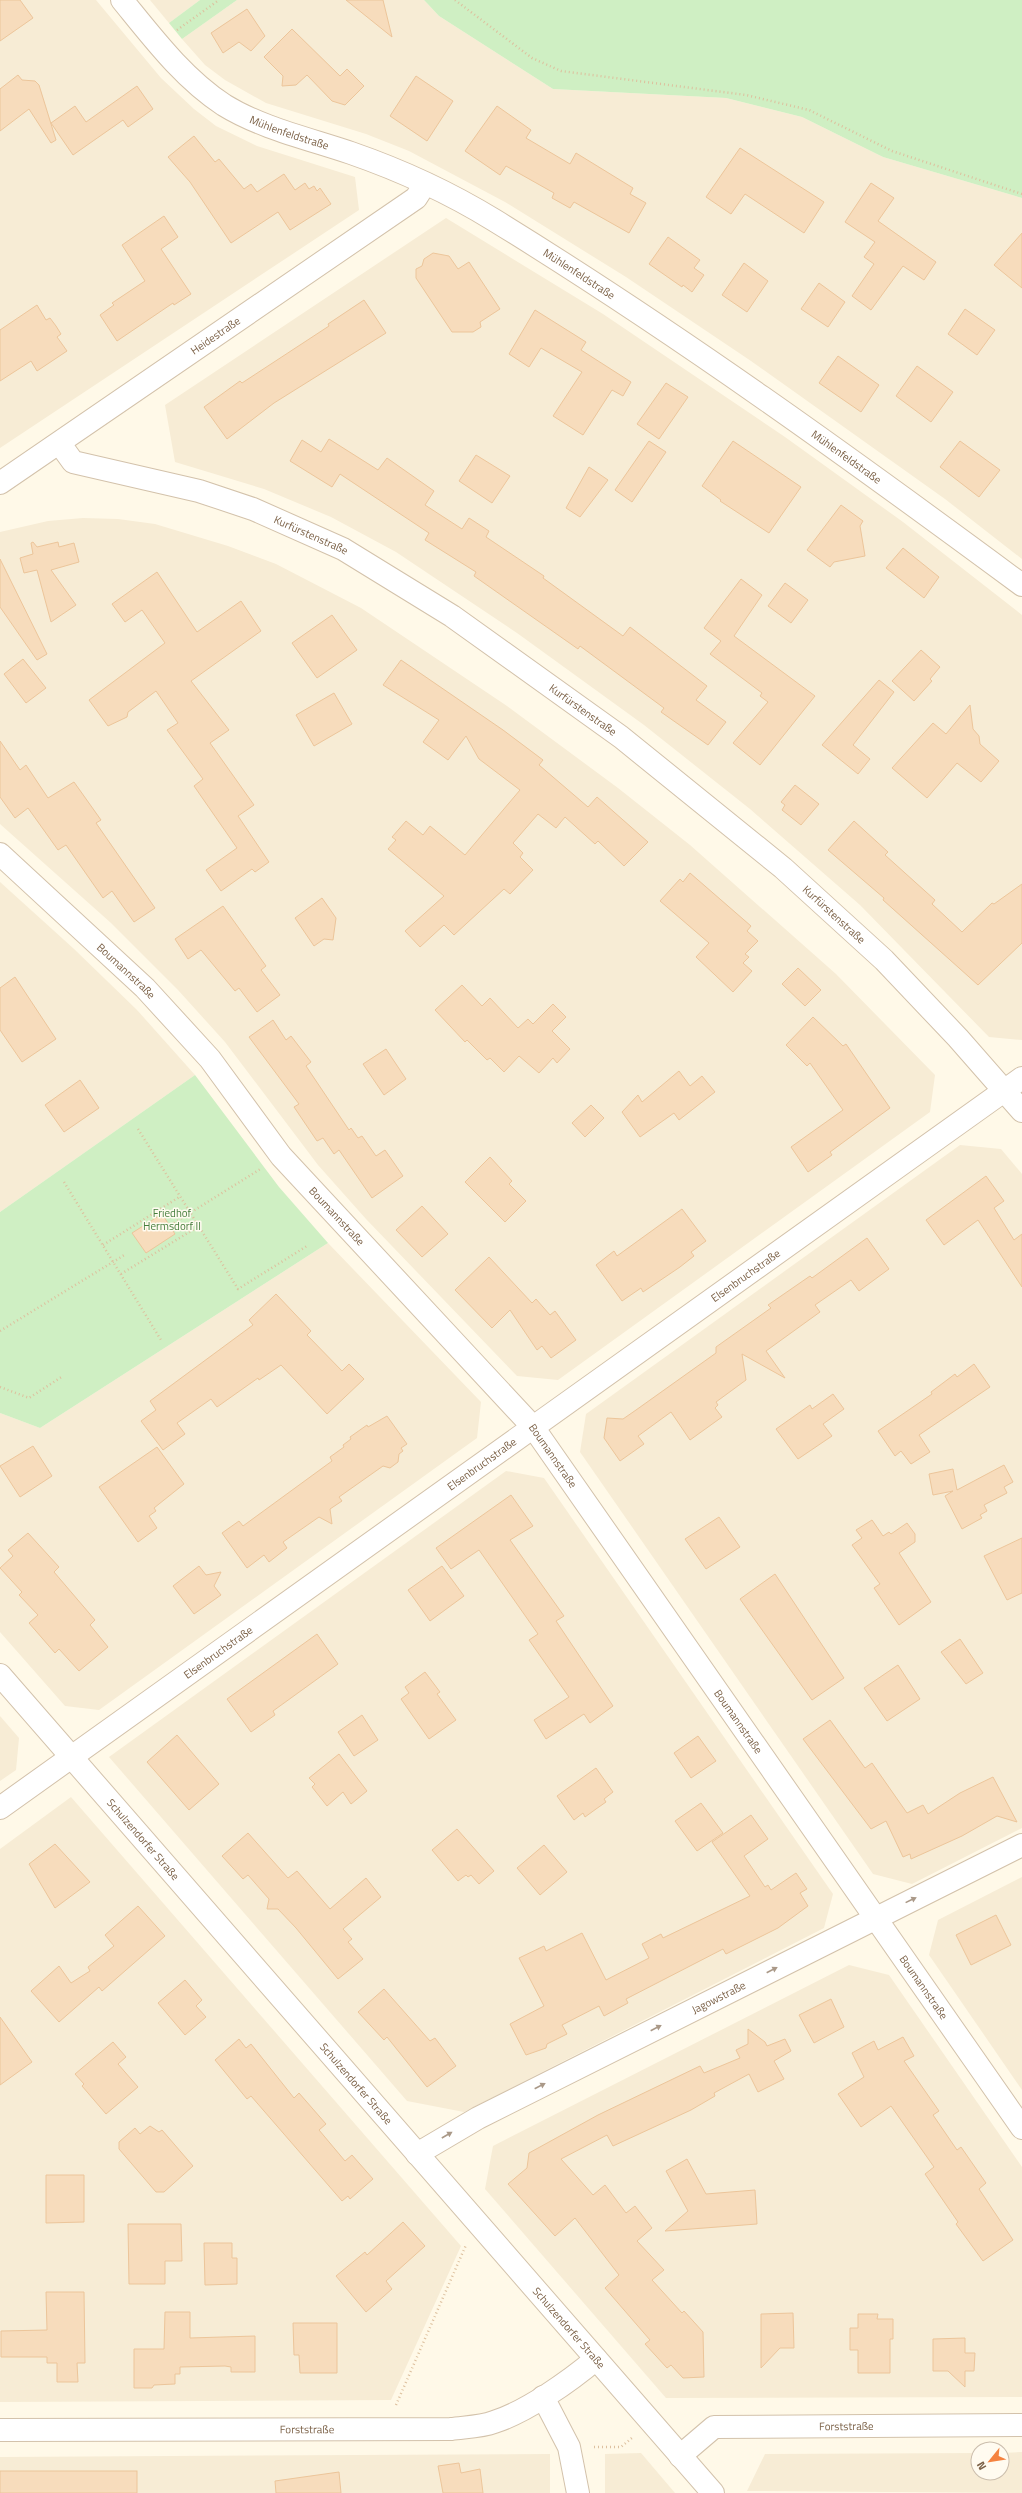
<svg xmlns="http://www.w3.org/2000/svg" width="1022" height="2493" font-family="'Titillium Web',sans-serif">
  <style>
    .residential { fill: #f7ecd5 }
    .green { fill: #cfefc3 }
    .building { fill: #f7dcbc; stroke: #ecc59a }
    .lines { fill: none; stroke-linecap: round; stroke-linejoin: round }
    .minor-casing { stroke: #d3c2ab; stroke-width: 24 }
    .path { stroke: #ddc09e; stroke-width: 2.5; stroke-dasharray: 1 3; stroke-linecap: butt }
    .minor { stroke: #fff; stroke-width: 22 }
    .oneway { fill: #a98 }
    .labels { text-anchor: middle; stroke-width: 3; stroke-linejoin: round; paint-order: stroke }
    .street-label { font-size: 11px; fill: #7c6248; stroke: #fffbf0 }
    .park-label { font-size: 11px; fill: #457d3c; stroke: #fffbf0 }
  </style>
  <rect width="100%" height="100%" fill="#fff9e8"/>
  <g class="residential">
    <polygon points="0,0 96,0 161,78 194,109 216,126 257,146 355,177 359,210 0,448"/>
    <polygon points="150,0 200,0 169,23"/>
    <polygon points="237,0 424,0 439,16 553,89 726,98 802,117 883,157 1022,198 1022,559 945,499 751,361 626,277 505,202 409,151 366,134 266,103 225,80 205,65 182,39"/>
    <polygon points="446,218 603,314 785,437 903,522 1022,615 1022,1040 989,1037 860,905 750,809 644,725 517,633 396,552 331,517 264,489 175,462 165,405"/>
    <polygon points="83,518 118,519 155,524 228,546 276,564 361,608 507,706 618,788 690,845 836,974 935,1075 930,1112 558,1380 517,1376 366,1219 318,1165 225,1042 178,990 111,923 0,824 0,532 48,521"/>
    <polygon points="0,882 74,949 137,1010 195,1075 0,1212"/>
    <polygon points="960,1145 1001,1149 1022,1174 1022,1828 912,1884 873,1874 580,1452 586,1414"/>
    <polygon points="328,1243 481,1402 477,1438 99,1710 65,1706 0,1632 0,1413 40,1428"/>
    <polygon points="506,1471 544,1478 833,1894 824,1928 464,2112 407,2101 109,1757"/>
    <polygon points="0,1716 19,1738 16,1770 0,1781"/>
    <polygon points="71,1797 461,2246 391,2400 0,2402 0,1849"/>
    <polygon points="1022,1877 1022,2090 929,1955 938,1920"/>
    <polygon points="849,1965 889,1975 1022,2167 1022,2397 666,2398 485,2189 493,2146"/>
    <polygon points="1022,2452 1022,2493 747,2491 765,2454 978,2453 978,2473 1002,2473 1002,2453"/>
    <polygon points="641,2453 675,2493 605,2493 605,2454"/>
    <polygon points="550,2454 550,2493 0,2493 0,2457"/>
  </g>
  <g class="green">
    <polygon points="200,0 237,0 182,39 169,23"/>
    <polygon points="424,0 1022,0 1022,198 883,157 802,117 726,98 553,89 439,16"/>
    <polygon points="195,1075 279,1187 328,1243 40,1428 0,1413 0,1212"/>
  </g>
  <g class="building">
    <polygon points="0,0 20,0 33,18 0,41"/>
    <polygon points="346,0 383,0 392,37"/>
    <polygon points="247,9 265,36 251,51 239,42 223,53 211,33"/>
    <polygon points="292,29 340,76 347,69 364,86 345,105 332,101 307,75 296,85 282,86 283,76 264,57"/>
    <polygon points="18,75 22,80 35,81 39,85 56,140 51,143 29,109 0,131 0,89"/>
    <polygon points="416,76 453,101 427,141 390,116"/>
    <polygon points="137,86 153,109 128,127 123,120 73,155 51,123 75,106 86,122"/>
    <polygon points="497,106 531,130 526,138 570,164 576,153 633,188 630,194 646,203 629,233 574,202 570,208 552,198 554,193 506,166 500,175 465,151"/>
    <polygon points="194,136 215,162 219,159 244,189 251,184 257,192 284,174 295,190 305,183 309,189 314,186 317,191 320,188 331,204 290,230 278,212 231,243 190,182 168,157"/>
    <polygon points="740,148 824,202 804,233 745,194 731,214 706,197"/>
    <polygon points="871,183 894,198 878,221 936,262 924,280 903,266 871,310 852,296 874,264 864,257 875,242 845,222"/>
    <polygon points="164,216 178,237 161,249 191,294 174,305 173,303 117,341 100,315 114,305 112,303 145,281 122,245"/>
    <polygon points="1022,233 1022,288 994,265"/>
    <polygon points="668,237 700,260 694,268 704,275 692,292 683,285 682,287 649,264"/>
    <polygon points="433,253 449,256 458,269 469,262 500,309 480,322 481,327 473,332 452,332 416,278 416,269 422,266 424,259"/>
    <polygon points="744,263 768,281 747,312 722,295"/>
    <polygon points="819,283 845,302 828,327 801,309"/>
    <polygon points="364,300 386,333 274,403 227,439 204,407 240,381 242,383 329,326 328,324"/>
    <polygon points="37,305 46,320 50,318 56,326 61,334 57,337 67,351 37,371 31,361 0,381 0,330"/>
    <polygon points="965,309 995,330 977,355 948,334"/>
    <polygon points="535,310 586,342 581,350 631,382 623,396 612,390 583,435 553,416 582,372 541,348 529,367 509,354"/>
    <polygon points="838,356 879,385 861,412 819,383"/>
    <polygon points="917,366 953,392 931,422 896,396"/>
    <polygon points="666,383 688,397 659,439 637,424"/>
    <polygon points="329,439 378,470 387,458 434,491 425,505 462,529 469,518 489,531 486,537 544,576 543,578 623,636 630,627 707,686 696,700 726,722 708,745 661,712 664,708 580,646 578,649 474,576 476,572 425,540 429,533 340,474 332,487 290,461 302,440 321,452"/>
    <polygon points="649,441 666,452 632,502 615,490"/>
    <polygon points="733,441 801,487 769,533 720,501 721,500 702,486"/>
    <polygon points="960,441 1000,470 979,497 940,467"/>
    <polygon points="476,455 510,476 492,503 459,481"/>
    <polygon points="589,467 608,480 580,517 566,508"/>
    <polygon points="841,505 863,521 860,526 865,556 834,562 830,567 807,550"/>
    <polygon points="33,542 37,547 58,542 59,547 74,543 79,562 51,570 76,605 51,622 37,570 24,573 20,558 33,554 31,543"/>
    <polygon points="903,548 939,577 924,598 886,568"/>
    <polygon points="0,559 47,654 37,660 0,607"/>
    <polygon points="157,572 197,632 241,601 261,631 191,681 229,730 210,743 254,805 238,816 269,862 255,872 252,869 221,891 206,870 237,848 194,786 203,779 167,730 178,723 156,691 128,712 127,717 108,726 89,700 165,643 142,610 125,622 112,604"/>
    <polygon points="741,579 762,595 734,636 815,696 760,765 733,743 768,702 760,696 762,693 710,654 721,641 704,628"/>
    <polygon points="785,583 808,600 791,623 768,606"/>
    <polygon points="332,615 357,650 317,678 292,643"/>
    <polygon points="921,650 940,667 930,679 932,681 914,701 892,681"/>
    <polygon points="23,659 46,688 26,703 4,674"/>
    <polygon points="401,660 503,730 543,760 539,765 588,807 597,797 648,842 624,866 598,841 595,844 565,817 556,828 538,814 513,843 523,853 520,857 533,870 510,894 504,889 454,935 444,925 420,947 405,931 444,896 388,849 396,840 392,837 406,821 423,835 430,826 465,855 520,790 479,759 466,736 448,760 423,742 439,720 383,685"/>
    <polygon points="879,680 894,692 853,745 870,759 858,774 822,745"/>
    <polygon points="334,693 352,724 314,746 296,715"/>
    <polygon points="970,705 973,729 979,736 980,744 999,761 981,782 957,763 927,798 892,768 933,723 946,734"/>
    <polygon points="0,741 20,770 26,765 48,798 74,782 101,820 96,823 155,908 134,922 112,891 103,898 66,845 58,850 28,808 15,818 0,797"/>
    <polygon points="795,785 819,804 801,825 782,810 785,805 781,802"/>
    <polygon points="854,821 888,852 885,855 935,900 932,904 962,932 992,903 994,904 1022,884 1022,943 978,985 883,900 884,898 828,850"/>
    <polygon points="690,873 751,926 747,931 758,941 745,954 749,957 743,963 752,971 733,992 696,957 709,943 660,901 680,879 683,882"/>
    <polygon points="322,898 336,918 333,940 324,939 314,946 295,918"/>
    <polygon points="223,906 266,966 261,970 280,995 257,1012 239,988 235,991 201,950 188,959 175,939"/>
    <polygon points="798,968 821,990 805,1006 782,984"/>
    <polygon points="15,977 56,1039 22,1062 0,1030 0,988"/>
    <polygon points="462,985 482,1006 490,998 518,1028 528,1019 533,1024 553,1004 566,1017 552,1031 570,1049 557,1063 553,1058 539,1073 519,1056 504,1072 490,1058 487,1060 467,1040 465,1042 435,1010"/>
    <polygon points="813,1017 843,1046 846,1044 890,1108 830,1152 832,1155 808,1172 791,1147 843,1110 810,1063 807,1066 786,1045"/>
    <polygon points="273,1020 286,1040 291,1036 311,1062 306,1066 349,1130 351,1128 358,1138 362,1136 376,1156 385,1150 403,1176 372,1198 339,1150 334,1154 323,1138 317,1141 294,1107 299,1104 249,1037"/>
    <polygon points="386,1049 406,1079 384,1095 363,1064"/>
    <polygon points="679,1071 690,1086 702,1076 715,1092 679,1120 674,1113 640,1137 622,1112 638,1095 642,1102"/>
    <polygon points="80,1080 99,1108 64,1132 45,1105"/>
    <polygon points="591,1105 604,1118 585,1137 572,1123"/>
    <polygon points="490,1157 512,1181 509,1184 526,1201 505,1222 465,1182"/>
    <polygon points="986,1176 1004,1201 994,1208 1014,1240 1022,1234 1022,1287 978,1220 944,1245 926,1220"/>
    <polygon points="422,1206 448,1234 422,1257 396,1230"/>
    <polygon points="682,1209 706,1241 691,1252 694,1256 680,1267 643,1292 641,1288 622,1301 596,1265 614,1251 617,1256"/>
    <polygon points="162,1214 175,1234 146,1253 132,1233"/>
    <polygon points="867,1238 889,1269 859,1291 851,1280 815,1305 820,1312 766,1351 785,1378 742,1354 746,1380 716,1402 718,1405 715,1408 722,1417 690,1440 671,1412 638,1436 644,1444 620,1461 604,1438 607,1418 623,1419 636,1410 716,1353 716,1347 771,1308 768,1305 810,1276 812,1278"/>
    <polygon points="489,1257 532,1303 536,1299 550,1315 555,1311 576,1340 551,1358 542,1346 537,1350 510,1310 492,1328 455,1290"/>
    <polygon points="276,1294 311,1331 307,1335 342,1371 349,1364 364,1379 327,1414 281,1365 259,1380 258,1378 217,1407 211,1399 177,1423 185,1434 163,1450 141,1421 156,1410 150,1401 253,1325 249,1320"/>
    <polygon points="974,1364 990,1387 919,1435 930,1452 911,1464 901,1451 895,1456 878,1431 932,1394 931,1392 955,1374 957,1377"/>
    <polygon points="833,1394 844,1409 823,1424 832,1436 798,1459 776,1429 810,1405 812,1409"/>
    <polygon points="387,1416 407,1444 401,1448 403,1451 399,1454 398,1462 390,1468 383,1466 339,1497 342,1501 330,1509 332,1524 319,1517 283,1542 287,1548 269,1562 264,1555 247,1568 222,1533 239,1521 243,1526 332,1461 330,1457 344,1447 343,1445 351,1439 350,1437 367,1425 368,1427"/>
    <polygon points="33,1446 52,1476 20,1497 0,1466"/>
    <polygon points="157,1447 184,1484 154,1508 156,1511 149,1516 157,1528 138,1542 99,1487"/>
    <polygon points="1004,1465 1013,1482 1004,1487 1007,1493 984,1505 987,1511 980,1515 982,1518 962,1529 945,1496 953,1491 933,1495 929,1474 953,1469 957,1490"/>
    <polygon points="511,1495 533,1526 510,1540 564,1616 556,1621 613,1706 590,1723 584,1714 546,1739 534,1720 569,1697 529,1640 538,1634 479,1550 451,1569 436,1548"/>
    <polygon points="719,1517 740,1547 706,1569 685,1539"/>
    <polygon points="872,1520 883,1536 889,1532 891,1534 907,1523 915,1534 915,1542 899,1553 931,1602 899,1625 874,1588 880,1584 852,1545 862,1538 856,1530"/>
    <polygon points="28,1533 59,1567 54,1572 95,1620 90,1625 108,1647 79,1671 59,1649 55,1653 29,1623 38,1615 19,1595 22,1592 0,1568 13,1556 8,1550"/>
    <polygon points="1022,1538 1022,1593 1007,1600 984,1556"/>
    <polygon points="199,1566 206,1575 221,1572 214,1586 221,1595 194,1614 173,1586"/>
    <polygon points="442,1566 464,1596 430,1621 408,1590"/>
    <polygon points="775,1574 844,1678 812,1700 740,1599"/>
    <polygon points="317,1634 338,1664 273,1711 275,1715 251,1732 227,1699"/>
    <polygon points="960,1639 983,1673 966,1684 941,1652"/>
    <polygon points="898,1665 920,1699 887,1721 864,1688"/>
    <polygon points="425,1672 440,1692 437,1694 456,1720 429,1739 401,1699 409,1693 405,1687"/>
    <polygon points="362,1715 378,1740 354,1756 338,1732"/>
    <polygon points="830,1720 865,1768 872,1763 907,1813 923,1805 928,1814 960,1793 993,1777 1017,1822 997,1816 962,1836 911,1859 910,1854 903,1857 886,1821 871,1829 803,1739"/>
    <polygon points="177,1735 219,1784 189,1810 147,1762"/>
    <polygon points="698,1736 716,1761 691,1778 674,1753"/>
    <polygon points="339,1754 367,1791 351,1804 343,1792 327,1806 312,1787 315,1784 309,1778"/>
    <polygon points="596,1768 613,1792 604,1799 606,1802 596,1809 585,1817 583,1813 574,1820 557,1796"/>
    <polygon points="701,1803 723,1833 697,1851 675,1821"/>
    <polygon points="751,1815 768,1839 744,1856 765,1887 768,1885 771,1890 796,1873 807,1889 800,1893 808,1906 778,1928 726,1954 723,1949 626,1999 628,2003 604,2016 599,2006 562,2025 567,2034 547,2044 546,2048 526,2055 510,2024 544,2006 519,1958 544,1946 546,1951 582,1933 606,1980 649,1958 642,1944 661,1934 663,1938 750,1896 712,1842"/>
    <polygon points="457,1829 494,1871 479,1884 471,1875 468,1877 466,1875 458,1881 432,1850"/>
    <polygon points="248,1833 288,1878 297,1871 330,1909 366,1878 381,1897 343,1929 352,1939 348,1942 363,1959 338,1979 296,1928 278,1909 267,1909 269,1899 248,1875 243,1879 222,1856"/>
    <polygon points="55,1844 90,1882 55,1908 29,1864"/>
    <polygon points="544,1845 567,1872 540,1895 517,1868"/>
    <polygon points="138,1906 165,1936 102,1991 99,1987 59,2022 31,1991 59,1966 71,1983 90,1971 88,1967 114,1946 105,1935"/>
    <polygon points="996,1915 1011,1945 971,1965 956,1935"/>
    <polygon points="185,1980 202,2000 196,2006 206,2017 185,2035 158,2003"/>
    <polygon points="384,1989 430,2041 435,2038 456,2066 427,2087 387,2037 384,2040 358,2012"/>
    <polygon points="831,1999 844,2027 814,2043 799,2015"/>
    <polygon points="0,2017 32,2062 0,2085"/>
    <polygon points="748,2029 765,2042 767,2046 785,2039 791,2051 774,2061 784,2079 758,2092 749,2074 714,2093 715,2096 691,2110 613,2146 607,2135 561,2159 593,2195 605,2185 626,2213 635,2206 652,2228 637,2241 664,2270 652,2280 682,2313 684,2311 703,2332 704,2377 683,2378 671,2365 667,2368 645,2344 650,2340 605,2288 619,2275 575,2218 555,2236 508,2184 527,2168 529,2153 598,2115 700,2066 704,2073 740,2058 736,2050 748,2044"/>
    <polygon points="903,2037 914,2056 904,2061 939,2111 933,2115 957,2150 961,2147 986,2183 979,2189 1013,2240 983,2261 956,2224 958,2222 925,2174 934,2167 891,2106 861,2127 838,2094 864,2077 852,2053 874,2041 878,2050"/>
    <polygon points="239,2039 246,2048 251,2044 294,2098 299,2093 326,2124 319,2130 345,2161 352,2155 373,2179 350,2199 348,2196 342,2201 251,2096 247,2099 215,2060"/>
    <polygon points="113,2042 126,2057 118,2064 138,2087 106,2114 82,2086 84,2084 75,2074"/>
    <polygon points="150,2126 159,2132 162,2130 193,2166 164,2192 156,2192 119,2149 119,2142 135,2128 140,2134"/>
    <polygon points="687,2159 706,2194 755,2190 757,2224 665,2231 688,2211 666,2171"/>
    <polygon points="46,2175 84,2175 84,2222 46,2223"/>
    <polygon points="403,2222 425,2246 386,2281 392,2289 366,2312 336,2276 365,2252 367,2255"/>
    <polygon points="128,2224 181,2224 182,2261 165,2261 165,2284 129,2284"/>
    <polygon points="204,2243 232,2243 232,2258 237,2258 237,2284 205,2285"/>
    <polygon points="46,2292 84,2292 85,2363 77,2363 78,2382 57,2382 57,2363 47,2363 47,2357 1,2357 1,2331 47,2330"/>
    <polygon points="165,2312 190,2312 190,2338 255,2336 255,2372 231,2372 231,2367 225,2366 180,2367 180,2374 175,2374 175,2384 154,2385 152,2388 134,2388 134,2349 164,2349"/>
    <polygon points="793,2313 794,2348 780,2348 761,2368 761,2314"/>
    <polygon points="858,2314 878,2314 877,2319 893,2319 893,2339 890,2339 890,2373 858,2373 858,2350 850,2350 850,2328 858,2328"/>
    <polygon points="293,2323 337,2323 337,2373 300,2373 299,2355 294,2355"/>
    <polygon points="965,2338 965,2353 975,2353 974,2371 965,2371 965,2387 948,2371 933,2371 933,2339"/>
    <polygon points="459,2463 461,2473 480,2469 483,2493 443,2493 438,2466"/>
    <rect x="0" y="2471" width="137" height="22"/>
    <polygon points="339,2472 341,2493 276,2493 275,2481"/>
  </g>
  <g class="lines">
    <defs>
      <g id="minor">
        <path id="s1" d="M122,0C153,38 183,78 224,105C261,128 310,139 351,153C400,170 450,193 494,220C676,332 850,458 1022,585"/>
        <path id="s2" d="M60,444L73,462L199,491L253,509L343,549L452,616L621,737L783,868L884,960L958,1038L1022,1111"/>
        <path id="s3" d="M0,483L416,198L425,184"/>
        <path id="s4" d="M0,854L145,988L210,1059L281,1156L533,1427L1022,2128"/>
        <path id="s5" d="M0,1675L713,2493"/>
        <path id="s6" d="M0,1808L1022,1078"/>
        <path id="s7" d="M417,2154L478,2118L1022,1845"/>
        <polyline points="543,2397 569,2447 578,2493"/>
        <path id="s8" d="M0,2430L451,2429C465,2427 481,2427 494,2422C526,2412 570,2381 596,2359"/>
        <path id="s9" d="M680,2456L714,2427L1022,2425"/>
      </g>
    </defs>
    <use href="#minor" class="minor-casing"/>
    <g class="path">
      <polyline points="455,0 532,58 561,71 746,95 809,110 892,151 1022,194"/>
      <polyline points="177,30 219,0"/>
      <polyline points="138,1129 238,1289 307,1246"/>
      <polyline points="64,1182 161,1340"/>
      <polyline points="174,1223 262,1168"/>
      <polyline points="103,1245 181,1196"/>
      <polyline points="121,1274 199,1226"/>
      <polyline points="0,1331 126,1254"/>
      <polyline points="0,1387 29,1398 63,1376"/>
      <polyline points="396,2405 466,2245"/>
      <polyline points="594,2447 621,2447 633,2437"/>
    </g>
    <use href="#minor" class="minor"/>
  </g>
  <defs><path id="oneway-solid" d="M-6-.8H1V-3.2L6.5 0L1 3.2V.8H-6Z"/></defs>
  <g class="oneway">
    <use href="#oneway-solid" transform="translate(911 1900) rotate(-26)"/>
    <use href="#oneway-solid" transform="translate(772 1970) rotate(-27)"/>
    <use href="#oneway-solid" transform="translate(656 2028) rotate(-27)"/>
    <use href="#oneway-solid" transform="translate(540 2086) rotate(-27)"/>
    <use href="#oneway-solid" transform="translate(447 2135) rotate(-30)"/>
  </g>
  <g class="labels">
    <g class="street-label">
      <text dy="4" stroke="none"><textPath href="#s1" startOffset="218">Mühlenfeldstraße</textPath></text>
      <text dy="4" stroke="none"><textPath href="#s1" startOffset="542">Mühlenfeldstraße</textPath></text>
      <text dy="4" stroke="none"><textPath href="#s3" startOffset="261">Heidestraße</textPath></text>
      <text dy="4" stroke="none"><textPath href="#s1" startOffset="866">Mühlenfeldstraße</textPath></text>
      <text dy="4" stroke="none"><textPath href="#s2" startOffset="272">Kurfürstenstraße</textPath></text>
      <text dy="4" stroke="none"><textPath href="#s2" startOffset="596">Kurfürstenstraße</textPath></text>
      <text dy="4" stroke="none"><textPath href="#s2" startOffset="920">Kurfürstenstraße</textPath></text>
      <text dy="4" stroke="none"><textPath href="#s4" startOffset="172">Boumannstraße</textPath></text>
      <text dy="4" stroke="none"><textPath href="#s4" startOffset="496">Boumannstraße</textPath></text>
      <text dy="4" stroke="none"><textPath href="#s6" startOffset="916">Elsenbruchstraße</textPath></text>
      <text dy="4" stroke="none"><textPath href="#s4" startOffset="819">Boumannstraße</textPath></text>
      <text dy="4" stroke="none"><textPath href="#s6" startOffset="592">Elsenbruchstraße</textPath></text>
      <text dy="4" stroke="none"><textPath href="#s6" startOffset="268">Elsenbruchstraße</textPath></text>
      <text dy="4" stroke="none"><textPath href="#s4" startOffset="1143">Boumannstraße</textPath></text>
      <text dy="4" stroke="none"><textPath href="#s5" startOffset="218">Schulzendorfer Straße</textPath></text>
      <text dy="4" stroke="none"><textPath href="#s4" startOffset="1467">Boumannstraße</textPath></text>
      <text dy="4" stroke="none"><textPath href="#s7" startOffset="340">Jagowstraße</textPath></text>
      <text dy="4" stroke="none"><textPath href="#s5" startOffset="542">Schulzendorfer Straße</textPath></text>
      <text dy="4" stroke="none"><textPath href="#s5" startOffset="866">Schulzendorfer Straße</textPath></text>
      <text dy="4" stroke="none"><textPath href="#s9" startOffset="177">Forststraße</textPath></text>
      <text dy="4" stroke="none"><textPath href="#s8" startOffset="307">Forststraße</textPath></text>
    </g>
    <g class="park-label">
      <text x="172" y="1217">Friedhof<tspan x="172" dy="13">Hermsdorf II</tspan></text>
    </g>
  </g>
  <g transform="translate(990 2461) rotate(240)"><circle r="19" fill="#fffbf0" stroke="#cbbead"/>
  <path d="M0-3L7 15L0 10L-7 15Z" fill="#f58340"/>
  <text y="-6" font-size="11" font-weight="bold" text-anchor="middle" fill="#7c6248">N</text>
  </g>
</svg>
